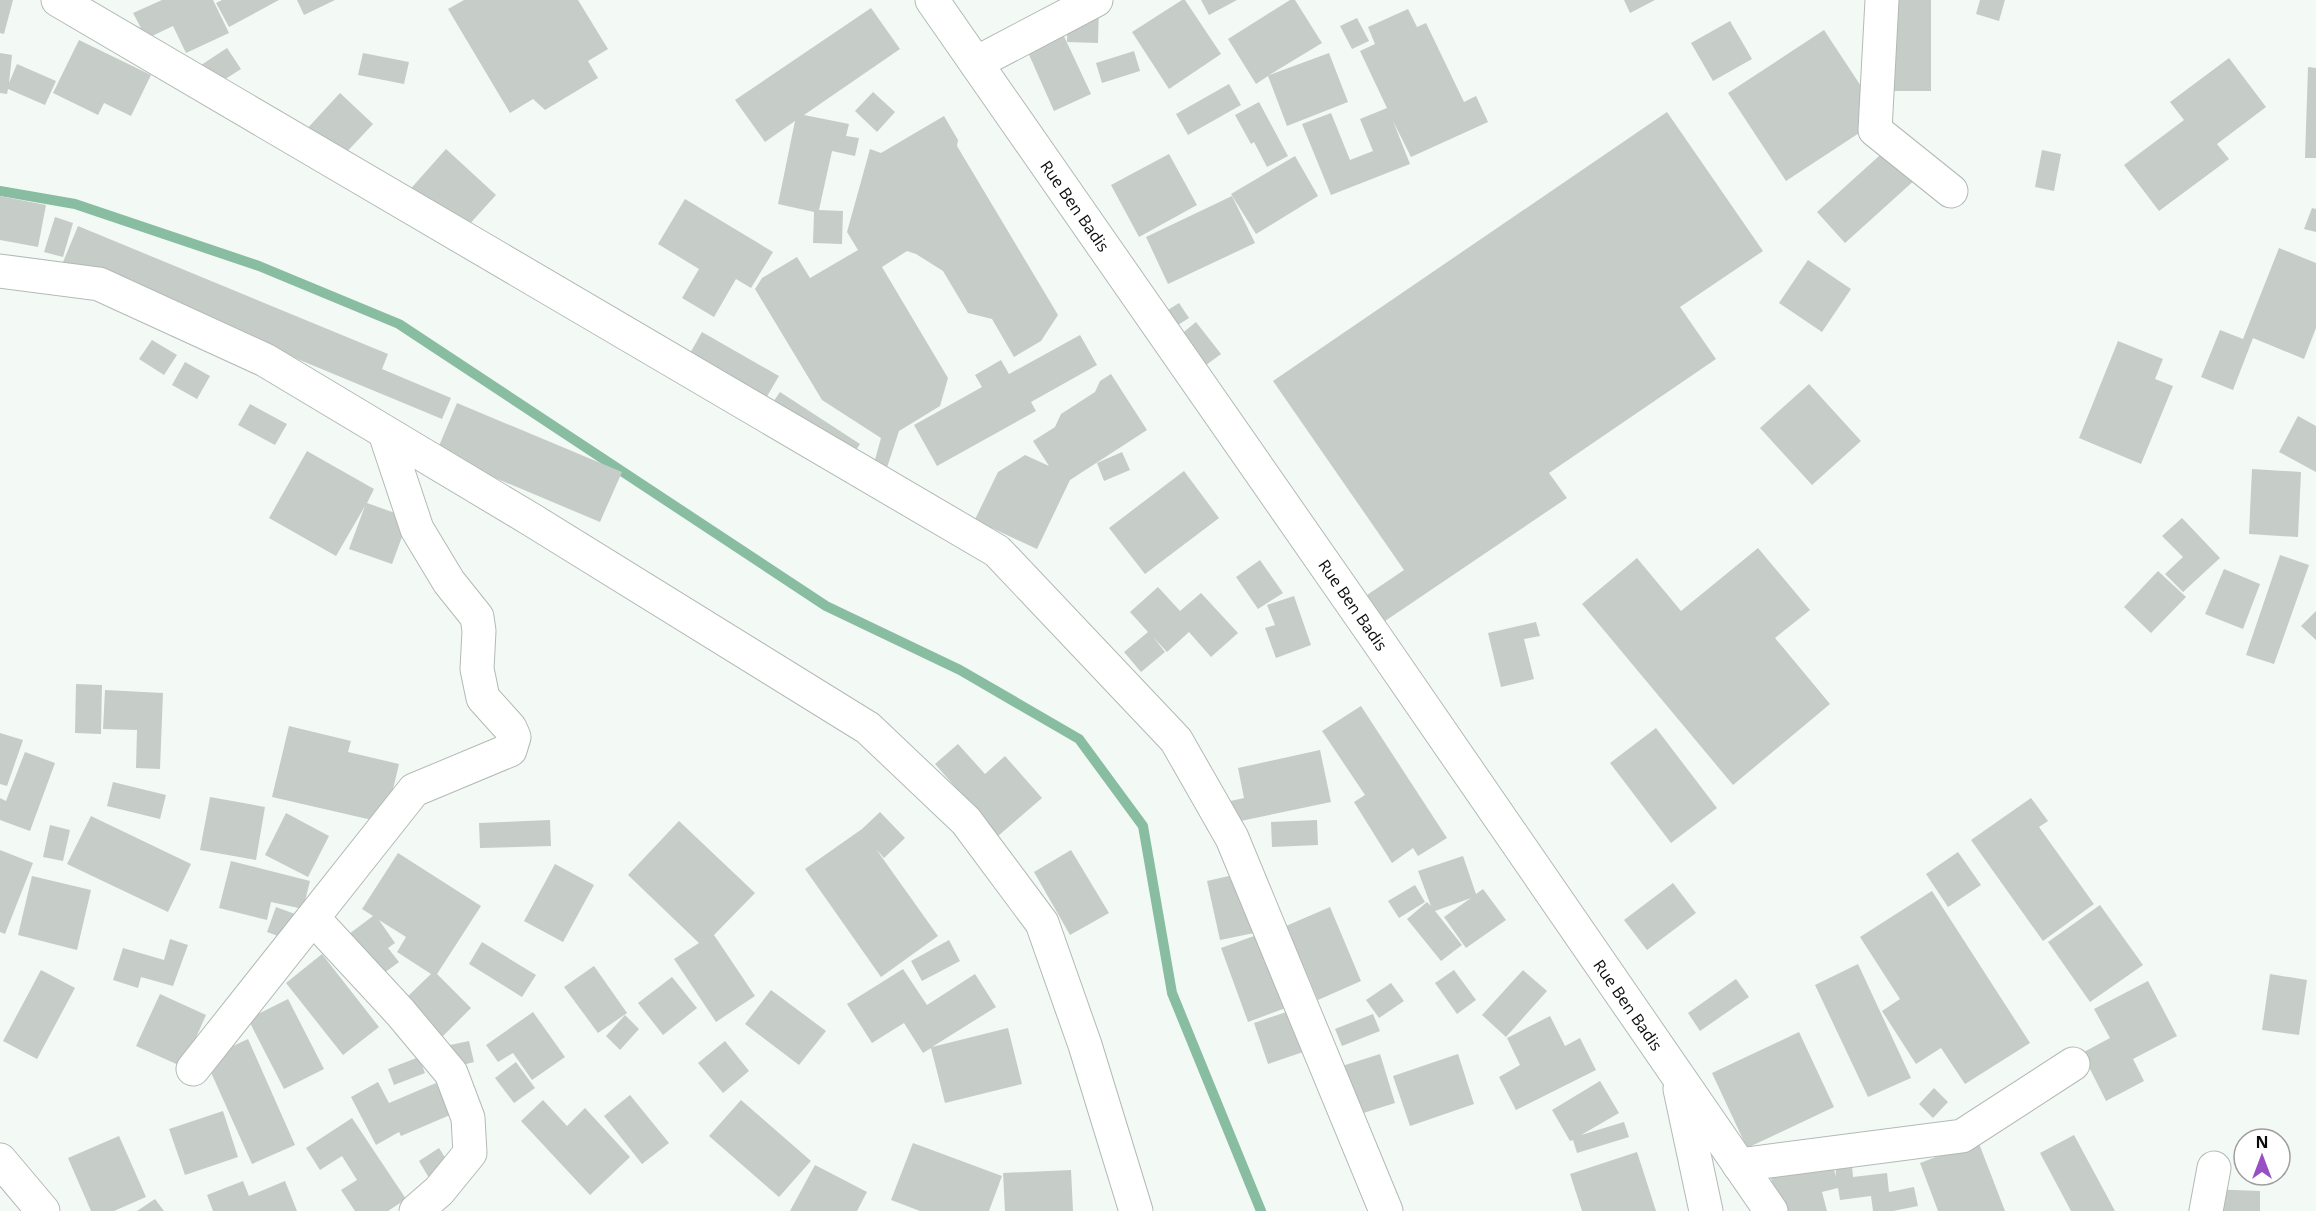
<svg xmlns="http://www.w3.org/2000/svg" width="2316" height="1211" font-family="'Open Sans',sans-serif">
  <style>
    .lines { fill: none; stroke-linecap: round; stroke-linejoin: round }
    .stream { stroke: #88bda1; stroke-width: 10 }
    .building { fill: #c6ccc8 }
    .minor-casing { stroke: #b3bab6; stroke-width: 35 }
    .minor { stroke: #fff; stroke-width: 33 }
    .labels { text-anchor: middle; stroke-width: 4.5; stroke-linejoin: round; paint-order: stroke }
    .street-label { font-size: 16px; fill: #0a0c0b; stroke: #fff }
  </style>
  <rect width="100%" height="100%" fill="#f3faf6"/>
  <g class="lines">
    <polyline class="stream" points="0,191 75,204 259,266 399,324 826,606 960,670 1079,739 1143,826 1172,993 1261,1211"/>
  </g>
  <g class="building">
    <polygon points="0,0 13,0 4,34 0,33"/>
    <polygon points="162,0 213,0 229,33 186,53 173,26 148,38 119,17 141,28 133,13"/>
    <polygon points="222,0 279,0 229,27 216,3"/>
    <polygon points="297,0 335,0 304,15"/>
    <polygon points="464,0 578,0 608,49 588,61 598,78 545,110 533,99 510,113 448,9"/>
    <polygon points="1182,0 1185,0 1221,54 1169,89 1132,32"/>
    <polygon points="1201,0 1237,0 1209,15"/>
    <polygon points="1290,0 1295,0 1322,43 1269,75 1329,53 1348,102 1287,126 1268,76 1256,84 1228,39"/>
    <polygon points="1624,0 1655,0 1630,13"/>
    <rect x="1880" y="0" width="51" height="91"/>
    <polygon points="1980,0 2005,0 1999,21 1976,14"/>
    <polygon points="1068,2 1099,3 1098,43 1067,42"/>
    <polygon points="871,8 900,49 804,115 849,124 846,136 859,138 855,156 832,151 819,210 843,211 842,244 813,243 814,212 778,204 795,121 765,142 735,100"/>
    <polygon points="1408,9 1417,27 1426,23 1464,102 1476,96 1488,122 1411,157 1393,121 1410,164 1331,195 1302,124 1331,113 1350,160 1373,151 1360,119 1387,108 1360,51 1375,44 1368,27"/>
    <polygon points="1357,18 1369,41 1352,49 1340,26"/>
    <polygon points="1730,21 1752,59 1713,81 1691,43"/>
    <polygon points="1824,30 1882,118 1786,181 1728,93"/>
    <polygon points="1062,32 1091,94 1054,111 1026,48"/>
    <polygon points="79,40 151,75 131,116 104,103 98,115 53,93"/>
    <polygon points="227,48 241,69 202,94 189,73"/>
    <polygon points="1134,51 1140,71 1102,83 1096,63"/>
    <polygon points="0,53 12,55 9,83 17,64 56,81 45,105 8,89 7,94 0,93"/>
    <polygon points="363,53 409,62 404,84 358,75"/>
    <polygon points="2229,58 2266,107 2217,144 2229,159 2159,211 2124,165 2184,120 2170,102"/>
    <polygon points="2308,67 2316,68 2316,158 2305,158"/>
    <polygon points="1229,84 1241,105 1188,135 1176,114"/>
    <polygon points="873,92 895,112 877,132 855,111"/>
    <polygon points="340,93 373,124 342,157 293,144"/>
    <polygon points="1259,102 1288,156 1267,167 1254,142 1251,144 1235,115"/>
    <polygon points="1667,112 1763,251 1680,307 1716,359 1549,473 1567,498 1385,621 1367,595 1404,570 1273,381"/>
    <polygon points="944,116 958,140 957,146 1058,315 1041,341 1014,357 992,319 968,313 943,271 916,254 907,251 882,267 948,378 940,406 899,431 879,492 868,485 881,438 822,400 755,289 762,278 797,257 810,278 858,250 847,232 870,149 881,153"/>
    <polygon points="1899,138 1927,169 1845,243 1817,212"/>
    <polygon points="446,149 496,195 456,239 406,194"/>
    <polygon points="2042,150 2061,154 2054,191 2035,187"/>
    <polygon points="1169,154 1197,205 1139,237 1111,185"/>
    <polygon points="1295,156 1318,196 1256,234 1231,194"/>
    <polygon points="0,196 46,205 38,247 0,240"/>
    <polygon points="1232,196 1255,243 1168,284 1146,237"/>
    <polygon points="685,199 773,252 751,288 736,279 714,317 682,298 699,269 658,244"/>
    <polygon points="2312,208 2316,209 2316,232 2304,229"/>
    <polygon points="55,217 73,223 63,257 44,252"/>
    <polygon points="78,226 388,354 382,369 451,398 442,419 63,262"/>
    <polygon points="2279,248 2316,263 2316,328 2304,359 2253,338 2233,390 2201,377 2220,330 2243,339"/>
    <polygon points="1808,260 1851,289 1822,332 1779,303"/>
    <polygon points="1179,303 1189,318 1170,330 1160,315"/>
    <polygon points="1196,322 1221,354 1198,371 1174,340"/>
    <polygon points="702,332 779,376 756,415 680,371"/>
    <polygon points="1080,335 1097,365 1031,402 1036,411 937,466 914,425 982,387 975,375 1001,360 1009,374"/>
    <polygon points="152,340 177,355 164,375 139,359"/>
    <polygon points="2118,341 2163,359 2155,379 2173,386 2141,464 2079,438"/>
    <polygon points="185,362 210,376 197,399 172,385"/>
    <polygon points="1111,374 1147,430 1070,480 1037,549 992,528 962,546 998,472 1025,455 1049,466 1033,441 1055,427 1061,414 1095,392 1100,381"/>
    <polygon points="1809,384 1861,441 1812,485 1760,428"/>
    <polygon points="780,392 860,444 842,471 762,418"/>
    <polygon points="457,403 622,472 600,522 436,453"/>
    <polygon points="250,404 287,424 275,445 238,425"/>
    <polygon points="2298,416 2316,426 2316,472 2279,452"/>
    <polygon points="307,451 374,489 367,503 409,518 392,564 349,549 365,506 336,556 269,518"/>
    <polygon points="1122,452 1130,470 1104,481 1097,463"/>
    <polygon points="2252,469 2301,472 2298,537 2249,534"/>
    <polygon points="1184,471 1219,518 1145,574 1109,528"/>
    <polygon points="2182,518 2220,558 2183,592 2165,574 2183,557 2162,536"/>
    <polygon points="1758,548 1810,610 1775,638 1830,704 1733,785 1582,604 1637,558 1681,611"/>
    <polygon points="2280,555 2309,565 2274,664 2246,655"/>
    <polygon points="1260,560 1283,593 1258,609 1236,577"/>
    <polygon points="2224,569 2260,584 2243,629 2205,614"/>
    <polygon points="2158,571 2186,597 2151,633 2124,607"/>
    <polygon points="1158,587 1180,611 1201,593 1238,633 1211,657 1189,632 1167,652 1153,637 1165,652 1141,672 1124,652 1148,632 1130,612"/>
    <polygon points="1294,596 1311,645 1276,658 1265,628 1275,625 1267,605"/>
    <polygon points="2316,611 2316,640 2301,626"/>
    <polygon points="1536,622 1540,636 1524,639 1534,679 1501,687 1488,633"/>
    <polygon points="76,684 102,685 101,734 75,733"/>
    <polygon points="105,690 163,693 160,769 136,768 137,730 103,729"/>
    <polygon points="1361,706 1447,838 1418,856 1413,848 1392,863 1354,802 1365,795 1322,731"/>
    <polygon points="289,726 351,741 348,752 399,764 385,823 272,797"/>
    <polygon points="1656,728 1717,808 1671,843 1610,763"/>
    <polygon points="0,733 23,740 7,786 0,784"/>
    <polygon points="958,744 985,774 1005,756 1042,798 998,836 935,764"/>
    <polygon points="1320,750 1331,802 1231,823 1226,802 1244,798 1238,768"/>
    <polygon points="25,752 55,763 30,831 0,820 0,798 6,801"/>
    <polygon points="113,782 166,795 160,819 107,806"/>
    <polygon points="210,797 265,807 256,860 200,850"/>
    <polygon points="2031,798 2048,821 2039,827 2094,904 2043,941 1971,840"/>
    <polygon points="880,812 905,838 884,858 876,849 938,936 881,977 805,869 862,829"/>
    <polygon points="286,813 329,836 308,877 265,855"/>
    <polygon points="91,816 191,864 168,912 67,864"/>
    <polygon points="550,820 551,846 480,848 479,823"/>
    <polygon points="1317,820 1318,845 1272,847 1271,822"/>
    <polygon points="679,821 755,893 714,935 755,996 716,1022 674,959 699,943 628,875"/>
    <polygon points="50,825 70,830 63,861 43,857"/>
    <polygon points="0,850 33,863 5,934 0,932"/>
    <polygon points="1071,850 1109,913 1070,935 1034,872"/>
    <polygon points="1958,852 1981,885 1948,907 1926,874"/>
    <polygon points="398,853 481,906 437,974 471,1008 442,1037 405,999 431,974 397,952 406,937 379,920 395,943 388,948 399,962 380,976 349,934 373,916 362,909"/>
    <polygon points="1463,856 1476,894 1483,889 1506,920 1466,948 1444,917 1471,898 1435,911 1462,945 1441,961 1407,919 1427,902 1431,906 1418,871"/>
    <polygon points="231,861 310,881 303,909 271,902 267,920 219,908"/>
    <polygon points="555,864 594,885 563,942 524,921"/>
    <polygon points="1251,871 1264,931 1220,940 1207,881"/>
    <polygon points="32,876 91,890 77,950 18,935"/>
    <polygon points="1673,883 1696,913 1647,950 1624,920"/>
    <polygon points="1415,885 1425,902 1399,918 1388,901"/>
    <polygon points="1932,891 2030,1043 1965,1084 1941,1048 1916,1064 1882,1011 1900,999 1860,937"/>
    <polygon points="2100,905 2143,965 2090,1002 2048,942"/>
    <polygon points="276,907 295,914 286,939 267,932"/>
    <polygon points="1330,907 1361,981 1318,1000 1286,926"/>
    <polygon points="1265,932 1291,1006 1248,1022 1221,948"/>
    <polygon points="170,939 188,945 173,986 141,977 138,988 113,980 123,948 164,960"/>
    <polygon points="949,940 960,961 922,981 911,961"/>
    <polygon points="482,942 536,975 522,997 469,964"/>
    <polygon points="322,954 379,1027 343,1055 286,983"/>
    <polygon points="1858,964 1911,1078 1868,1097 1815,985"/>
    <polygon points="594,966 627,1013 598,1033 564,987"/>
    <polygon points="903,969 927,1005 975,974 996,1007 932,1047 1008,1028 1022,1084 945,1103 931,1048 923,1053 904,1023 872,1043 847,1004"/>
    <polygon points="41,970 75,988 37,1059 3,1041"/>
    <polygon points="1454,970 1476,1000 1457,1014 1435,983"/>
    <polygon points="1523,970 1547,991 1506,1037 1482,1015"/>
    <polygon points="2270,974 2307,980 2299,1035 2262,1030"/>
    <polygon points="672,977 697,1008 663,1035 638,1003"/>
    <polygon points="1736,979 1749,997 1700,1031 1688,1013"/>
    <polygon points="2148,981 2177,1036 2133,1059 2144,1081 2106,1101 2082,1053 2110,1038 2094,1009"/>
    <polygon points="1391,983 1404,1001 1379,1018 1366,1000"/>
    <polygon points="771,990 826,1031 799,1065 745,1024"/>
    <polygon points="160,994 206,1015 183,1067 136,1046"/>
    <polygon points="288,999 324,1069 284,1089 248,1019"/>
    <polygon points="1295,1009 1309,1050 1268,1064 1254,1023"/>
    <polygon points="533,1012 565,1057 532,1080 513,1053 498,1062 486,1045"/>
    <polygon points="1373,1014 1380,1031 1342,1046 1335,1029"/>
    <polygon points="625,1015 639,1029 620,1050 606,1036"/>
    <polygon points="1550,1016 1565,1046 1580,1038 1596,1070 1516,1110 1499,1077 1520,1065 1507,1038"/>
    <polygon points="1799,1032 1834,1107 1747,1148 1712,1073"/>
    <polygon points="248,1039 295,1145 252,1164 205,1059"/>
    <polygon points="469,1041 474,1062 455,1067 450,1045"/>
    <polygon points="725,1041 749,1071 723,1093 698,1063"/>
    <polygon points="1380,1054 1395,1103 1354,1116 1339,1067"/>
    <polygon points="1458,1054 1474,1104 1410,1126 1393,1076"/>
    <polygon points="419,1057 425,1073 394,1085 388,1069"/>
    <polygon points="516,1062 535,1088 514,1103 495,1078"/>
    <polygon points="1600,1081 1619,1113 1581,1135 1624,1122 1629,1137 1577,1153 1573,1140 1570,1141 1552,1110"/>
    <polygon points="378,1082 389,1103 436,1083 450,1115 401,1136 399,1132 376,1145 351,1097"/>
    <polygon points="1934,1088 1948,1102 1933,1118 1919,1104"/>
    <polygon points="630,1095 669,1143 642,1164 604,1116"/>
    <polygon points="543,1100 567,1126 585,1108 630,1157 590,1195 521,1121"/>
    <polygon points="741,1100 811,1161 779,1197 709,1136"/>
    <polygon points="223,1111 238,1157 185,1175 169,1129"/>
    <polygon points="352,1118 406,1199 388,1211 355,1211 341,1190 357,1180 342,1156 320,1170 306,1148"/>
    <polygon points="2074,1135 2115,1211 2071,1211 2040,1153"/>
    <polygon points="119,1136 146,1197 114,1211 91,1211 68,1158"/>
    <polygon points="1978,1141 2005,1211 1938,1211 1920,1163"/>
    <polygon points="913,1143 1002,1176 989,1211 920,1211 891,1200"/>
    <polygon points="439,1148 453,1170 432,1183 419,1161"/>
    <polygon points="1637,1152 1656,1211 1582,1211 1570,1174"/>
    <polygon points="1835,1153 1851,1153 1853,1177 1887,1173 1889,1192 1914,1187 1918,1206 1893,1211 1873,1211 1871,1196 1840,1200 1838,1188 1822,1192 1827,1211 1780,1211 1769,1171 1830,1154 1836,1177"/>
    <polygon points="815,1165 867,1192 857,1211 790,1211"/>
    <polygon points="1071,1170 1073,1211 1005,1211 1003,1173"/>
    <polygon points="243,1181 249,1196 285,1181 297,1211 213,1211 207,1195"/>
    <polygon points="2208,1189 2260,1191 2260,1211 2207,1211"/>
    <polygon points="155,1199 164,1211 137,1211"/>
  </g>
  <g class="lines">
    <defs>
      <g id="minor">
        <polyline points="58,0 997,551 1176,740 1232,838 1386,1211"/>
        <polyline points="932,0 1374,635 1771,1211"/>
        <polyline points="1882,0 1875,130 1951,191"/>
        <polyline points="976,63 1096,0"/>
        <polyline points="0,271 99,284 265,360 532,520 868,728 966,821 1042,923 1085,1045 1136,1211"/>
        <polyline points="313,918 400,1012 451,1073 468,1118 470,1153 439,1191 416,1211"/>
        <polyline points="193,1069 414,790 510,750 514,737 510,728 483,698 477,669 479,631 477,617 449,582 417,529 385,433"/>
        <polyline points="1680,1089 1706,1211"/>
        <polyline points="0,1160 43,1211"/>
        <polyline points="1739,1165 1962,1136 2073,1064"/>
        <polyline points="2206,1211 2214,1168"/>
      </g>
    </defs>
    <use href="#minor" class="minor-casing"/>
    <use href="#minor" class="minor"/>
  </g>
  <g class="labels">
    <g class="street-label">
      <text transform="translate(1075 206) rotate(55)" y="6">Rue Ben Badis</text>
      <text transform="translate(1353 605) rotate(55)" y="6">Rue Ben Badis</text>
      <text transform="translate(1628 1005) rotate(55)" y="6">Rue Ben Badis</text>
    </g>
  </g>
  <g transform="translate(2262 1157)"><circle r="28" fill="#ffffff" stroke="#9d9e9d" stroke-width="1.5"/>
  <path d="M0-4.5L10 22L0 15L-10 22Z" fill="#9750c3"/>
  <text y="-9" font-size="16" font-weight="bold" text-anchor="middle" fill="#0a0c0b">N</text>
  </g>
</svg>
